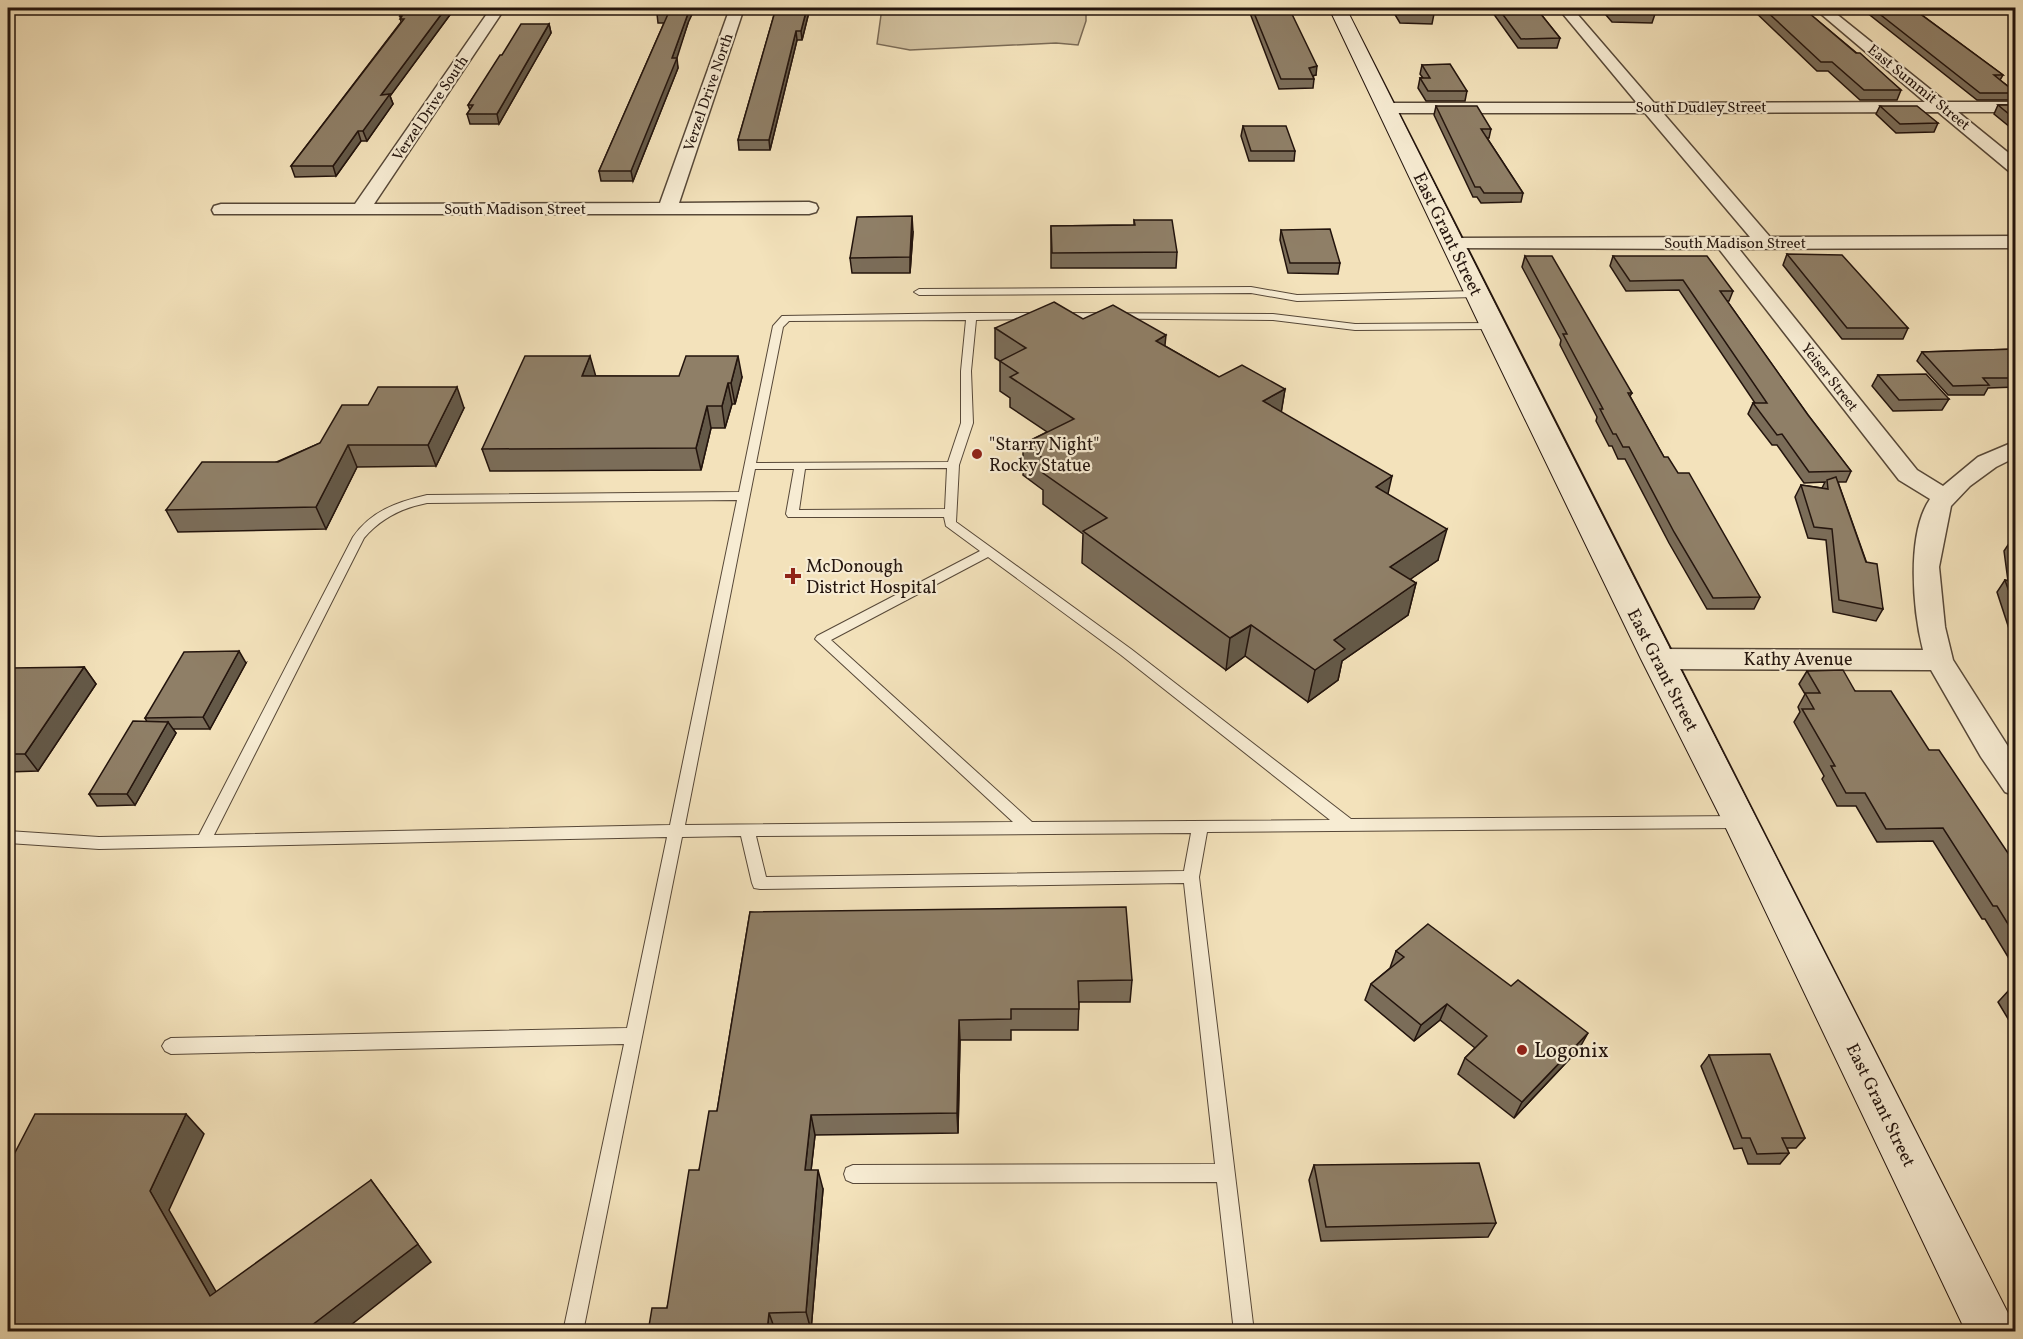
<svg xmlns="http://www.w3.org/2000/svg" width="2023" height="1339" font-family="Vollkorn,serif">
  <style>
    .green { fill: #d0bf9d; stroke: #7a6a55; stroke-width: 1.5 }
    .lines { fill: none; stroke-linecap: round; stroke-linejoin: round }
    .lane-casing { stroke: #574838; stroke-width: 2 }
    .street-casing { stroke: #574838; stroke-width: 3 }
    .secondary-casing { stroke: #23140d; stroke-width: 2 }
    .lane { fill: #f7ecd3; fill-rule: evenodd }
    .street { fill: #f7ecd3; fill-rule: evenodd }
    .secondary { fill: #f7ecd3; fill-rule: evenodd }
    .wall { fill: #7b6d59; stroke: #23140d; stroke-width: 1.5 }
    .shaded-wall { fill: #645948; stroke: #23140d; stroke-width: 1.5 }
    .building { fill: #8f7f67; stroke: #23140d; stroke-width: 1.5 }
    .poi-dot { fill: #8f2418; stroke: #f7ecd3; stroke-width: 2 }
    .labels { text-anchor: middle; stroke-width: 4.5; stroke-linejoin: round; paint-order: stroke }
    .far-street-label { font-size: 15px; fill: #23140d; stroke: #f7ecd3 }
    .street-label { font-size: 18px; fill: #23140d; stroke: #f7ecd3 }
    .poi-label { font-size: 18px; fill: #23140d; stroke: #f7ecd3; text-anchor: start }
    .near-poi-label { font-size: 21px; fill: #23140d; stroke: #f7ecd3; text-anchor: start }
  </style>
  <rect width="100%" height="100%" fill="#f3e2bb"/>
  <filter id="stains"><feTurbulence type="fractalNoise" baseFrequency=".00333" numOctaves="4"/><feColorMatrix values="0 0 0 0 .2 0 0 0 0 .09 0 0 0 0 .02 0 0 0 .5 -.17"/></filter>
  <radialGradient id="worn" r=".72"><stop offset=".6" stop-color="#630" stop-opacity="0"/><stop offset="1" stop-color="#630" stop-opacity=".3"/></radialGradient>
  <polygon class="green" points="882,8 1086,8 1086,21 1078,45 1056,43 910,50 877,44"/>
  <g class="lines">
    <defs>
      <g id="lane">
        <polygon points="1251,287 1297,295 1477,291 1482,294 1477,297 1297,301 1251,293 919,295 914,292 919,289"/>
        <path d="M971,313H1040L1045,316L1040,319L976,320L971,371L973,423L959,465L956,522L1131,649L1351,819L1739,816L1744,818L1747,822L1744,826L1739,828L1207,832L1199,877L1254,1332H1234L1217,1182L853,1183L846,1180L844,1174L846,1168L853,1165L1215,1164L1184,883L760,889L754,888L752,883L741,836L682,837L583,1332H563L624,1044L171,1054L165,1051L162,1046L165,1041L171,1038L627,1028L667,837L99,849L8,843V831L99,837L199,835L353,537C371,511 397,502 427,495L739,492L773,326L782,316ZM966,320L961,371V423L948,462L756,463L783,327L789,321ZM947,468L945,509L799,510L805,469ZM755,469H794L786,514L788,517H944L946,526L980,551L817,636L815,639L1013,822L685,825ZM737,500L670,825L214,835L364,538C381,518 402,508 427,503ZM988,557L1121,655L1330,820L1032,822L831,640ZM1191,833L1184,871L766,877L756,836Z"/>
        <polygon points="1062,313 1273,314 1355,324 1492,323 1497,326 1492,329 1355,330 1273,320 1058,318 1057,316"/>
      </g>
      <g id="street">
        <polygon points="491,8 505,8 374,204 660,203 730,8 744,8 679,203 809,202 816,204 818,208 816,212 809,214 214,214 212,210 214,206 221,204 355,204"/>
        <path d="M1558,8H1572L1654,103L1925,102L1814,8H1829L1946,102H2016V112H1958L2016,159V173L2010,172L1938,112L1663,113L1770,237L2016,236V248L1739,249L1917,470L1943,486L1978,457L2016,441V457L1996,467L1970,486L1951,506L1939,567L1945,627L1953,660L2016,759V796L2005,792L1981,757L1931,670L1657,669L1647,666L1643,659L1647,652L1657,649L1923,650C1913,611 1906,534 1930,499L1899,480L1719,249L1447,248L1444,244L1447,240L1454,238L1750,237L1645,113H1387L1379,108L1387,103H1637Z"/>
      </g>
      <path id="secondary" d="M1329,8H1346C1564,445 1788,879 2009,1315L2016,1332H1966L1723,822L1641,659L1480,326Z"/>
    </defs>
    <use href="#lane" class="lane-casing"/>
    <use href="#street" class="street-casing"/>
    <use href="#secondary" class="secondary-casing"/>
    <use href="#lane" class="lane"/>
    <use href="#street" class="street"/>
    <use href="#secondary" class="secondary"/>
  </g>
  <g class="wall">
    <polygon points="407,8 455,8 390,96 393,104 367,141 361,141 336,176 295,177 291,166 401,22 400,16"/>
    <polygon points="660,8 688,23 676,58 678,68 633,181 601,181 599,171 664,23 658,23 657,14"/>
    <polygon points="776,8 810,8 802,40 797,40 770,150 739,150 738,140"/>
    <polygon points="1248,8 1289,8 1316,75 1313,76 1314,79 1313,88 1279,89"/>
    <polygon points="1391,8 1430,8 1434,14 1432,24 1400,23"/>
    <polygon points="1484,8 1536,8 1560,38 1557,48 1518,48 1493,13 1489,13"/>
    <polygon points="1600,8 1649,8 1655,14 1652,23 1612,22"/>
    <polygon points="1751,8 1805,8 1804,9 1901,90 1897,100 1860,100 1828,71 1817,71"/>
    <polygon points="1861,8 1961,8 1960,9 1914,9 2003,75 2000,80 2016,92 2016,95 2013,100 1977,100"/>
    <polygon points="549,24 551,33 499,124 470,124 467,114 470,110 468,105 502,55"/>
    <polygon points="1422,65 1467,91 1465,101 1426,101 1418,88 1420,78 1423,78 1420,74"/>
    <polygon points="1998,105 2016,105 2016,132 1994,114"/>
    <polygon points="1436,106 1491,129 1489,138 1487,138 1523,193 1521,202 1481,203 1477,197 1473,197 1434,115"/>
    <polygon points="1880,106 1938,123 1934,132 1896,133 1876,114"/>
    <polygon points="1243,126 1295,151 1294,161 1249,161 1241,136"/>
    <polygon points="1134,220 1177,252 1176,268 1051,268 1051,226 1134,225"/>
    <polygon points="1281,230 1340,263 1338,274 1288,273 1280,240"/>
    <polygon points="913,232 910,273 852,273 850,258"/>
    <polygon points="1787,254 1908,328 1903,339 1842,339 1783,265"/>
    <polygon points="1525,256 1632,393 1630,396 1664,457 1760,597 1754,609 1707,609 1669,543 1625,459 1618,459 1612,446 1609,446 1596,421 1597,417 1560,345 1561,340 1522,267"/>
    <polygon points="1613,256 1733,291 1729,301 1727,301 1808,415 1851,471 1846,482 1838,482 1883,609 1876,621 1833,612 1826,540 1808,538 1795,497 1801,485 1822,488 1825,482 1804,483 1777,445 1772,445 1748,414 1753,403 1755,403 1679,290 1626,291 1610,266"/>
    <polygon points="1083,319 1165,346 1219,377 1285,389 1281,412 1388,494 1438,560 1410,579 1416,583 1408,615 1342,661 1338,680 1308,702 1245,656 1226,670 1082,563 1083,534 1043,504 1043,490 1023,475 1023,444 1047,432 1010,407 1010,398 1000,391 1000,361 995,358 995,328"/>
    <polygon points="2016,349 2016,387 1988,388 1984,395 1948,395 1917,361 1922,352"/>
    <polygon points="1878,375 1949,399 1942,410 1893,411 1872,386"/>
    <polygon points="595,376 742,377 735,404 732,404 725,428 711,428 701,470 490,471 482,449"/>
    <polygon points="464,408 436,466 357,467 326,529 178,532 166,510 320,443"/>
    <polygon points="2016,533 2016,650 1997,592 2005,580 2008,581 2004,551"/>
    <polygon points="246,663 210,729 173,729 176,733 135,805 97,806 89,794 147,722 145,718"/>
    <polygon points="84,667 96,684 38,771 8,772 8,673"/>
    <polygon points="1807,671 1855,691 1929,750 2016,865 2016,970 1985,919 1982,919 1933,841 1877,842 1856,806 1837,806 1822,779 1824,776 1794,722 1800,712 1798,707 1805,694 1799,684"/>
    <polygon points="750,912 1132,980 1130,1002 1079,1002 1078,1030 1011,1030 1011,1040 960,1040 958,1133 815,1135 811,1170 823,1189 811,1330 775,1330 775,1332 648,1332 667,1308 699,1170 717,1111"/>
    <polygon points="1396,951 1579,1049 1514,1118 1458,1074 1465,1058 1475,1048 1440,1020 1414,1041 1365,1000 1371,984 1390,968"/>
    <polygon points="2010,989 2016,989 2016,1032 1998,1002"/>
    <polygon points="1709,1055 1805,1138 1796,1148 1787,1148 1789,1153 1780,1164 1748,1164 1742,1148 1734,1149 1701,1066"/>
    <polygon points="1314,1165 1496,1223 1488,1237 1321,1241 1309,1180"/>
  </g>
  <g class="shaded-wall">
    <polygon points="446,8 455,8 390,96 393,104 367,141 363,131 381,95"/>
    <polygon points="690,8 695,8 688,23 676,61 677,58 678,68 633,181 631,171"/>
    <polygon points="807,8 810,8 802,40 801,31"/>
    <polygon points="549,24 551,33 499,124 497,114"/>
    <polygon points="796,31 797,40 770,150 769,140"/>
    <polygon points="1317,66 1316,75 1307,77 1309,68"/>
    <polygon points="358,131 361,141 336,176 333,166"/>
    <polygon points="912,216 913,232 910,273 910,257"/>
    <polygon points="1166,335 1163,365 1156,341"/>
    <polygon points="590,356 596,377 582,376"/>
    <polygon points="738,356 742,377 735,404 731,383"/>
    <polygon points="728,383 732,404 725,428 722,406"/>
    <polygon points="457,387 464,408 436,466 428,445"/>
    <polygon points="1285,389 1280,420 1263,401"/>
    <polygon points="707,406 711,428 701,470 696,448"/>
    <polygon points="348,445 357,467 326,529 316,507"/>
    <polygon points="1392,476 1385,507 1376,487"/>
    <polygon points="1447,529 1438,560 1382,599 1390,567"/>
    <polygon points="1416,583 1408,615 1342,661 1338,680 1308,702 1315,670 1334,640"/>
    <polygon points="1251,625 1245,656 1226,670 1230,638"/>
    <polygon points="239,651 246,663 210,729 203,717"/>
    <polygon points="84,667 96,684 38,771 25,754"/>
    <polygon points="168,722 176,733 135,805 127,794"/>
    <polygon points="1447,1004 1440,1020 1414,1041 1421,1025"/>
    <polygon points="959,1020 960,1040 958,1133 957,1113"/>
    <polygon points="1588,1033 1579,1049 1514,1118 1522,1102"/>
    <polygon points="186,1114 204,1134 169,1210 229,1314 210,1296 150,1191"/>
    <polygon points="811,1115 815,1135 809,1189 805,1170"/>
    <polygon points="818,1170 823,1189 811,1330 806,1312"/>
    <polygon points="371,1180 431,1262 342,1332 303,1332"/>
    <polygon points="769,1313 775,1330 775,1332 767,1332"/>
  </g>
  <g class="building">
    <polygon points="407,8 446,8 381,95 390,94 363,131 358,131 333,166 291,166 404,19 400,19 402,16 400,16"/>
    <polygon points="660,8 690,8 672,58 677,58 631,171 599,171 668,14 657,14"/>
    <polygon points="776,8 807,8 801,31 796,31 769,140 738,140"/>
    <polygon points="1252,8 1289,8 1317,66 1309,68 1314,79 1281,79"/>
    <polygon points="1398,8 1430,8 1434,14 1402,14"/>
    <polygon points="1498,8 1536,8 1560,38 1521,39"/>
    <polygon points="1610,8 1649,8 1655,14 1614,13"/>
    <polygon points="1763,8 1803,8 1856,53 1860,53 1901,90 1864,90 1832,62 1821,62"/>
    <polygon points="1872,8 1912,8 2003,75 1994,75 2016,93 1980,93"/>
    <polygon points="521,24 549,24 497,114 467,114 473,105 468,105 500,55 502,55"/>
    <polygon points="1450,64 1467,91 1428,91 1420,78 1430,78 1422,65"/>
    <polygon points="1998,105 2016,105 2016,120"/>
    <polygon points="1436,106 1477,106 1491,129 1481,129 1523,193 1484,193 1480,187 1475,187"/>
    <polygon points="1880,106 1917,106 1938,123 1900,124"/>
    <polygon points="1243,126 1286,126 1295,151 1251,151"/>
    <polygon points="912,216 910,257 850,258 857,217"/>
    <polygon points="1134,220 1172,220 1177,252 1052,253 1051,226 1135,225"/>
    <polygon points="1330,229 1340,263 1290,263 1281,230"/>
    <polygon points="1787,254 1842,255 1908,328 1847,328"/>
    <polygon points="1525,256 1552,256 1632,393 1628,393 1664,457 1668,457 1678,473 1689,473 1760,597 1713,598 1674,532 1629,447 1623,447 1616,434 1613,434 1600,409 1603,409 1563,334 1567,334"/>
    <polygon points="1613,256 1707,256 1733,291 1720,291 1808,415 1851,471 1809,472 1782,434 1777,435 1753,403 1767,403 1683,280 1630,281"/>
    <polygon points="1054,302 1083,319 1113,305 1166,335 1156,341 1219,377 1242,365 1285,389 1263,401 1392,476 1376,487 1447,529 1390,567 1416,583 1334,640 1345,649 1315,670 1251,625 1230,638 1083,531 1107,518 1043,473 1055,467 1023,444 1074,419 1010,377 1018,373 1000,361 1026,348 995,328"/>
    <polygon points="2016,349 2016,378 1983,378 1989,385 1953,386 1922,352"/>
    <polygon points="525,356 590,356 582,376 679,376 686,356 738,356 731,383 728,383 722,406 707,406 696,448 482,449"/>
    <polygon points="1926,374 1949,399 1899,400 1878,375"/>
    <polygon points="378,387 457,387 428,445 348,445 316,507 166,510 202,462 278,462 320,443 342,405 368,405"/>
    <polygon points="1836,477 1866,562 1877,564 1883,609 1839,600 1832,529 1814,527 1801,485 1828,489 1827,480"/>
    <polygon points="2016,534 2016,566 2012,540"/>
    <polygon points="2005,580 2016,583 2016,612"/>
    <polygon points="239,651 203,717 145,718 184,652"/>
    <polygon points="84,667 25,754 8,754 8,673 11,668"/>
    <polygon points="1843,670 1855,691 1891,691 1929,750 1939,750 2016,865 2016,937 1997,906 1993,906 1943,828 1886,829 1865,793 1846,793 1831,766 1835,766 1802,709 1814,709 1805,693 1820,693 1807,671"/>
    <polygon points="133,721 168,722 127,794 89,794"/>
    <polygon points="1126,907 1132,980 1078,981 1079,1009 1011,1009 1011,1019 959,1020 957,1113 811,1115 805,1170 818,1170 806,1312 769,1313 767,1332 648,1332 652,1308 667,1308 689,1170 699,1170 709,1111 717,1111 750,912"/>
    <polygon points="1428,924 1511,986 1518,980 1588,1033 1522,1102 1465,1058 1487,1036 1447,1004 1421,1025 1371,984 1404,957 1396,951"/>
    <polygon points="2010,989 2016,989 2016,999"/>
    <polygon points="1770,1054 1805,1138 1782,1138 1789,1153 1757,1154 1750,1138 1742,1138 1709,1055"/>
    <polygon points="35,1114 186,1114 150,1191 210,1296 371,1180 418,1244 303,1332 8,1332 8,1166"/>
    <polygon points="1479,1163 1496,1223 1326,1227 1314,1165"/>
  </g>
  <g class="poi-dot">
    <circle cx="977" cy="454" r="6"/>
    <path d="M790 567h6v6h6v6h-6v6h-6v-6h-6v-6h6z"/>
    <circle cx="1522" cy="1050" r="6"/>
  </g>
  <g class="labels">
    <g class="far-street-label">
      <text transform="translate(1919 87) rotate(39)" y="5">East Summit Street</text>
      <text transform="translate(708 92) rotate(-71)" y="5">Verzel Drive North</text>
      <text x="1701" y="112">South Dudley Street</text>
      <text transform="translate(430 108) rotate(-56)" y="5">Verzel Drive South</text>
      <text x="515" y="214">South Madison Street</text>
      <text x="1735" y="248">South Madison Street</text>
      <text transform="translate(1830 377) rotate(52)" y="5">Yeiser Street</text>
    </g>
    <g class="street-label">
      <text transform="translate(1448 234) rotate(64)" y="6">East Grant Street</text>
      <text x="1798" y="665">Kathy Avenue</text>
      <text transform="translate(1663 670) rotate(63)" y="6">East Grant Street</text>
      <text transform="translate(1881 1105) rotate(64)" y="6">East Grant Street</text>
    </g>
    <g class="poi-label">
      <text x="989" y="450">"Starry Night"<tspan x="989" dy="21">Rocky Statue</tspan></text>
      <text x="806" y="572">McDonough<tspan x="806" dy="21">District Hospital</tspan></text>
    </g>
    <g class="near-poi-label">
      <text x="1534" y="1057">Logonix</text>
    </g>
  </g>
  <rect width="2023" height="1339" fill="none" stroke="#f3e2bb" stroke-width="30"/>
  <rect x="9" y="9" width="2005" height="1321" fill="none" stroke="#23140d" stroke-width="3"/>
  <rect x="15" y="15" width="1993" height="1309" fill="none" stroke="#23140d" stroke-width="1.5"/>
  <rect width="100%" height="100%" filter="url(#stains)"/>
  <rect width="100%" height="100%" fill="url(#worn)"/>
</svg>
